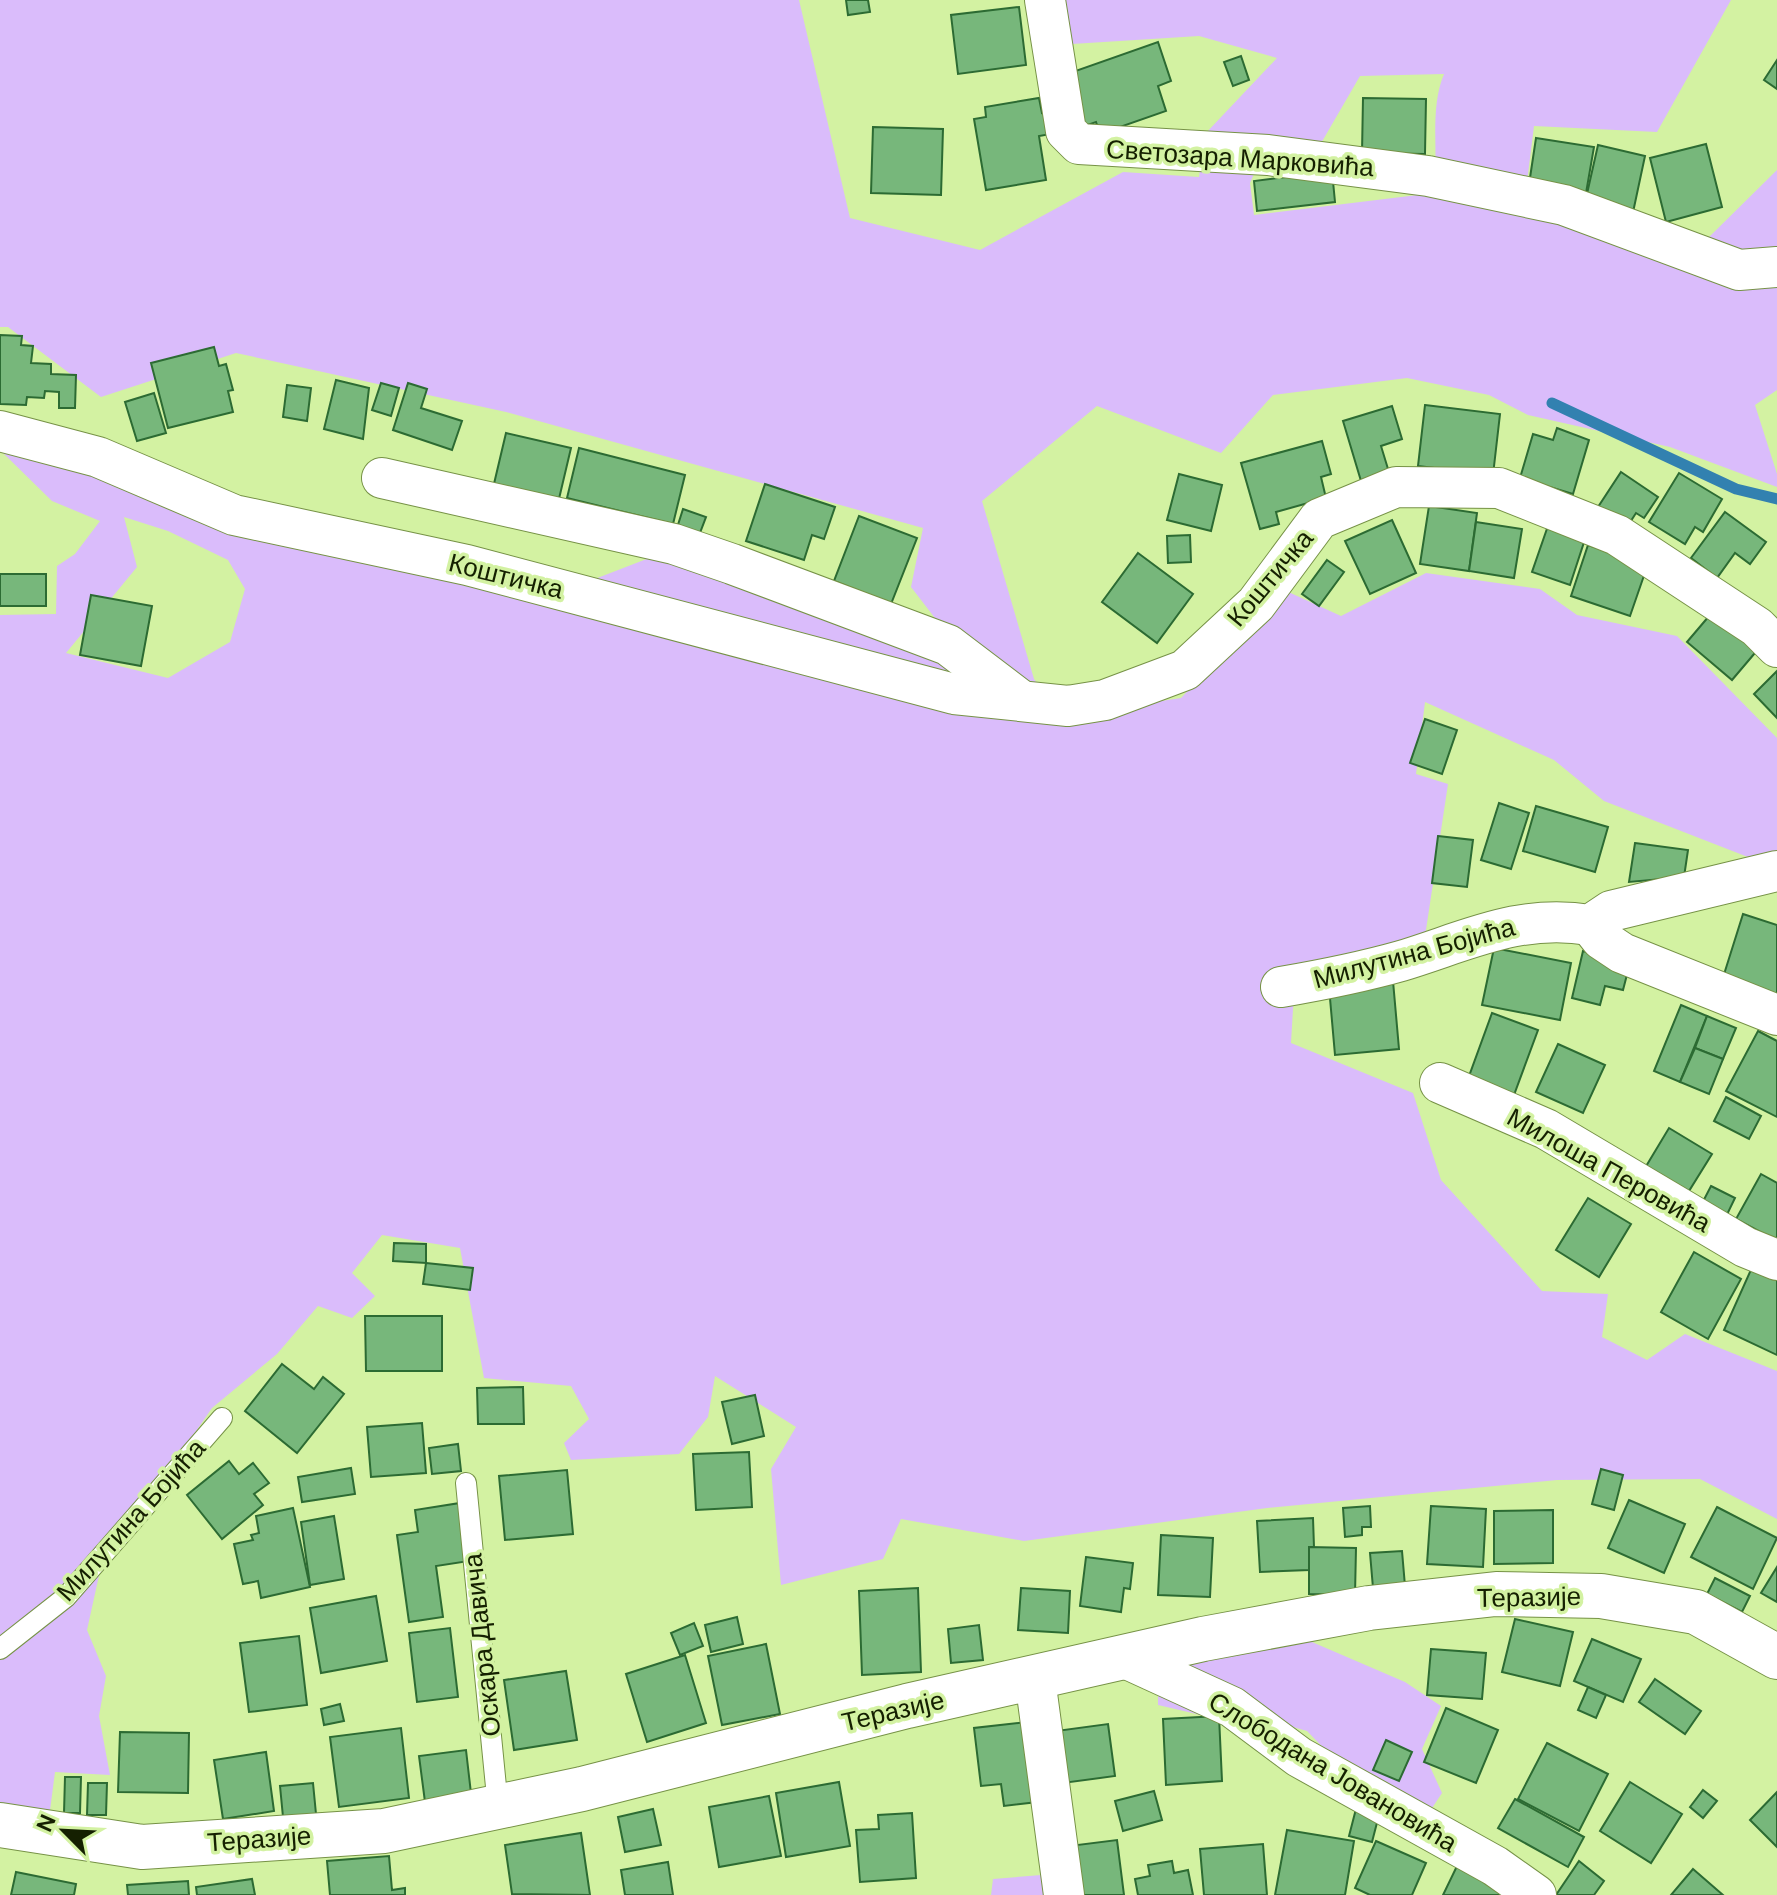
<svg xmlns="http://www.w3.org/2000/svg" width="1777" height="1895" font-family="'DM Sans',sans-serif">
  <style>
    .green { fill: #dabcfb; fill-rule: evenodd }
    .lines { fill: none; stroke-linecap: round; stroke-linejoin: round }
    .stream { stroke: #3281b0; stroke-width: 11 }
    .building { fill: #77b77b; stroke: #2c6b33; stroke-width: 2 }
    .lane-casing { stroke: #769246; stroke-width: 22 }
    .street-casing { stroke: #769246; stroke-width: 42 }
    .secondary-casing { stroke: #769246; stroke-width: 46 }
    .lane { stroke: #fff; stroke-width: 20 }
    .street { stroke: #fff; stroke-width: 40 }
    .secondary { stroke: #fff; stroke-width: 44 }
    .labels { text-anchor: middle; stroke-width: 7; stroke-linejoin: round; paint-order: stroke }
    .street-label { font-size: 26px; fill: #152001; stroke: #d3f2a2 }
  </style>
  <rect width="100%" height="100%" fill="#d3f2a2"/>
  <g class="green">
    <path d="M0,0H799L850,218L980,250L1123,172L1199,177L1205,134L1277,58L1199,36L1072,44L1057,0H1731L1657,132L1534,126L1527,182L1703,243L1777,170V390L1755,405L1777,474V487L1670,447L1528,415L1489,395L1407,378L1273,395L1221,453L1097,406L982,501L1034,679L1062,716L1181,698L1284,590L1341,616L1426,573L1540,589L1577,615L1677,636L1777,738V858L1753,859L1604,801L1554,760L1425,702L1416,774L1448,784L1424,943L1295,975L1291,1043L1413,1093L1441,1180L1542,1291L1608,1294L1602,1337L1647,1360L1685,1334L1777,1371V1519L1700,1479L1557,1480L1267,1508L1024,1541L901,1519L883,1559L781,1585L771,1469L796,1427L715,1376L708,1417L679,1454L571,1460L564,1443L589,1419L571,1386L484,1378L460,1248L382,1235L352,1273L375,1296L352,1318L318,1306L277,1354L212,1408L100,1571L87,1630L106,1676L99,1716L110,1775L55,1772L49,1818L0,1809V615L56,614L57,566L75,554L100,521L52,501L2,452L587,582L657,555L938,622L911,587L923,528L506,412L236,353L101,397L8,327H0ZM1444,74C1429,110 1439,154 1434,193L1254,215L1250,183L1269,140L1320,145L1360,76ZM124,517L168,531L228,560L245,589L230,642L168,678L66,653L137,567Z"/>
    <polygon points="1298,1636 1405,1682 1441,1706 1422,1749 1442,1793 1430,1811 1343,1768 1307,1731 1265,1719 1205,1716 1158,1705 1158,1658"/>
    <polygon points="1054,1874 1057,1895 991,1895 993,1879"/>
  </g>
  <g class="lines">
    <polyline class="stream" points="1552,403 1736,489 1777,499"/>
  </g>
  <g class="building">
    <polygon points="846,0 868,0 870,12 848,15"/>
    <polygon points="1019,7 1026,65 958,74 951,15"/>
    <polygon points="1158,42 1171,81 1158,86 1166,111 1100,134 1096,122 1082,127 1064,75"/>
    <polygon points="1241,56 1249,80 1233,86 1224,62"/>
    <polygon points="1777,60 1777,89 1764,80"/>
    <polygon points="1039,98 1042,113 1047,112 1051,134 1039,136 1046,180 986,190 974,119 986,117 985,107"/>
    <polygon points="1363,98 1426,99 1425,154 1362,153"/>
    <polygon points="873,127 943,129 941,195 871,193"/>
    <polygon points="1536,138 1594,147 1585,199 1528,191"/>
    <polygon points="1706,144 1722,207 1666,222 1650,158"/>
    <polygon points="1598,145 1645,156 1632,217 1584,207"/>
    <polygon points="1332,171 1335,202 1257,211 1254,181"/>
    <polygon points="0,335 22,336 21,345 33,346 31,363 51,364 51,374 76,375 75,408 59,408 59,392 45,391 44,398 27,397 26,405 0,404"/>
    <polygon points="214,347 219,366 226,364 233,390 228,391 233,412 168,428 151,363"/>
    <polygon points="336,380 369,388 363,439 324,429"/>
    <polygon points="381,383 399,388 391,416 372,410"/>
    <polygon points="408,383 427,389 421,408 462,421 452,450 393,430"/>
    <polygon points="287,385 311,388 307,421 283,417"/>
    <polygon points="154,393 166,433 137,441 125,402"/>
    <polygon points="1425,405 1500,414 1493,475 1418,466"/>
    <polygon points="1392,406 1402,439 1381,446 1392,482 1364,491 1343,421"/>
    <polygon points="1557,428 1589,440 1573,494 1520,478 1533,434 1553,440"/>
    <polygon points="506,433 571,448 558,503 493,488"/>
    <polygon points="1322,441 1331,474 1321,477 1326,498 1276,512 1279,524 1260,529 1241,463"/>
    <polygon points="579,448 685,475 673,524 567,498"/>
    <polygon points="1621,472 1658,497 1644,518 1636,513 1627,527 1598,507"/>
    <polygon points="1679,473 1722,499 1703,532 1695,527 1685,544 1649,522"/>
    <polygon points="1179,474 1222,485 1211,531 1167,520"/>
    <polygon points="765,484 835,507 824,539 812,535 804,560 746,541"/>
    <polygon points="1429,506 1477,513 1469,571 1420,564"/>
    <polygon points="683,509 706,517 698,538 676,531"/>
    <polygon points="1725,512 1766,542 1750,564 1735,553 1717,578 1691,558"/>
    <polygon points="859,516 917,538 891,604 834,581"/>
    <polygon points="1392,520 1416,573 1370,594 1345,541"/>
    <polygon points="1550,520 1587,533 1570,585 1532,572"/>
    <polygon points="1476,522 1522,529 1514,578 1469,571"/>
    <polygon points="1190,535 1191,562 1168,563 1167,536"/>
    <polygon points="1588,545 1648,564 1630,616 1571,596"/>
    <polygon points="1138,553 1193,594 1157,643 1102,602"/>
    <polygon points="1327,560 1344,572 1319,606 1302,594"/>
    <rect x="0" y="574" width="46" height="32"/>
    <polygon points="91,595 152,606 141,666 80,655"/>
    <polygon points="1715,609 1760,647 1732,680 1687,642"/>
    <polygon points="1777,671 1777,718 1754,694"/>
    <polygon points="1425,719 1457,730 1442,774 1410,763"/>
    <polygon points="1499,803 1529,813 1511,869 1481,860"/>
    <polygon points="1536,806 1608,827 1595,872 1523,851"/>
    <polygon points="1438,836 1473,840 1467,887 1432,883"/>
    <polygon points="1635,843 1688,850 1684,877 1629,882"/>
    <polygon points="1743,914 1777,925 1777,1005 1720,987"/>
    <polygon points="1494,948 1571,963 1560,1020 1482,1005"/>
    <polygon points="1583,951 1630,963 1623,990 1605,986 1600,1005 1572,998"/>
    <polygon points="1393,981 1399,1049 1335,1055 1329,987"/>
    <polygon points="1681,1005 1707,1016 1680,1082 1654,1071"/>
    <polygon points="1492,1013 1538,1030 1514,1095 1468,1079"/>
    <polygon points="1707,1016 1736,1028 1723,1059 1695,1048"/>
    <polygon points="1758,1031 1777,1041 1777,1117 1726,1091"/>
    <polygon points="1558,1044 1605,1065 1583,1113 1536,1092"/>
    <polygon points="1695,1048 1723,1059 1709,1094 1680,1082"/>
    <polygon points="1726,1097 1761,1116 1749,1139 1714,1121"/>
    <polygon points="1669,1128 1712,1154 1684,1199 1642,1173"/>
    <polygon points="1761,1174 1777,1183 1777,1241 1736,1219"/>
    <polygon points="1711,1186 1735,1198 1721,1227 1696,1215"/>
    <polygon points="1588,1198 1631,1224 1599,1277 1556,1250"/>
    <polygon points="394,1243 426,1244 426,1263 393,1261"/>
    <polygon points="1694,1252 1741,1279 1708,1339 1661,1312"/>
    <polygon points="426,1263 473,1268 470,1290 423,1284"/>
    <polygon points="1754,1263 1777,1273 1777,1355 1724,1330"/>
    <polygon points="365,1316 442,1316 442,1371 366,1371"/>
    <polygon points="282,1364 314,1389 323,1377 344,1394 297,1453 245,1411"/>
    <polygon points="523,1387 524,1424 478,1424 477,1388"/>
    <polygon points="755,1395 764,1436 732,1444 722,1402"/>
    <polygon points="422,1423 426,1473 371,1477 367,1427"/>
    <polygon points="458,1444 461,1471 432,1474 429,1448"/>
    <polygon points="749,1452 752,1507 696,1510 693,1454"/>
    <polygon points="229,1461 239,1474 253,1463 269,1483 254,1494 263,1505 222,1539 187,1495"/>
    <polygon points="351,1468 355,1494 302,1502 298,1477"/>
    <polygon points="1601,1469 1623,1475 1614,1510 1592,1504"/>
    <polygon points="567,1470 573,1534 505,1540 499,1476"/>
    <polygon points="1629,1500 1685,1524 1664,1573 1608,1548"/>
    <polygon points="460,1503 469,1561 436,1566 443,1617 409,1622 397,1535 418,1532 415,1510"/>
    <polygon points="1370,1506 1371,1527 1362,1527 1362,1535 1345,1537 1343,1508"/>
    <polygon points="1431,1506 1486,1509 1483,1567 1427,1564"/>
    <polygon points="1717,1507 1777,1538 1753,1589 1691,1557"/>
    <polygon points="293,1508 310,1587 261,1598 258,1581 243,1584 234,1544 253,1540 251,1535 259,1533 256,1516"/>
    <polygon points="1553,1510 1553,1563 1494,1564 1494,1511"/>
    <polygon points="334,1516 344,1579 310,1585 301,1522"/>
    <polygon points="1313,1518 1314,1547 1309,1547 1309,1570 1260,1572 1257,1521"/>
    <polygon points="1161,1535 1213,1538 1210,1597 1158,1595"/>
    <polygon points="1309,1547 1356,1548 1355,1595 1309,1594"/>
    <polygon points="1402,1551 1405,1586 1373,1588 1370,1553"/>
    <polygon points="1086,1557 1133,1563 1130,1589 1124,1588 1121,1612 1080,1606"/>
    <polygon points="1777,1567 1777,1602 1761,1593"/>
    <polygon points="1715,1578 1750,1596 1742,1612 1707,1594"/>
    <polygon points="918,1588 921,1672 862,1675 859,1591"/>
    <polygon points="1021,1588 1070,1591 1068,1633 1018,1630"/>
    <polygon points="376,1596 387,1661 321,1673 310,1608"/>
    <polygon points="737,1617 743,1644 711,1652 705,1625"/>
    <polygon points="1515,1619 1573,1632 1560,1686 1502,1672"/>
    <polygon points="694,1623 703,1646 680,1655 671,1633"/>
    <polygon points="979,1625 983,1660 951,1663 948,1629"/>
    <polygon points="450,1628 458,1697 417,1702 409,1633"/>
    <polygon points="299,1636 307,1705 249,1712 240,1643"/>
    <polygon points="1592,1639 1641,1659 1623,1702 1574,1681"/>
    <polygon points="766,1644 780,1714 722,1725 708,1656"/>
    <polygon points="1431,1649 1486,1653 1482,1699 1427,1695"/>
    <polygon points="685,1655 706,1723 647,1742 626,1674"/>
    <polygon points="566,1671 577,1740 514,1750 504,1680"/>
    <polygon points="1655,1679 1701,1711 1685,1734 1639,1702"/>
    <polygon points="1588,1687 1606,1695 1596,1718 1578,1710"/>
    <polygon points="340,1704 344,1721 324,1725 321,1709"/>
    <polygon points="1446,1708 1498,1730 1476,1783 1424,1762"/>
    <polygon points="1219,1716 1222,1781 1166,1785 1163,1719"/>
    <polygon points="1037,1721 1046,1801 1004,1806 1001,1784 981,1786 974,1728"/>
    <polygon points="1108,1724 1115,1776 1063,1783 1056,1731"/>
    <polygon points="401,1728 409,1798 339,1807 330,1737"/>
    <polygon points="120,1732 189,1733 188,1793 118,1792"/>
    <polygon points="1386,1740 1412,1752 1399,1781 1373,1770"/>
    <polygon points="1547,1743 1608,1774 1579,1831 1518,1799"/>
    <polygon points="466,1750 472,1802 425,1802 419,1756"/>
    <polygon points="266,1752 274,1811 223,1819 214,1760"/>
    <polygon points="65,1777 81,1777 80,1813 64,1813"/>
    <polygon points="839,1782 850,1846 786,1857 776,1793"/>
    <polygon points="1630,1782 1682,1814 1651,1863 1600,1831"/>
    <polygon points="88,1783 107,1783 106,1815 87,1815"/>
    <polygon points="313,1783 316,1814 283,1817 280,1786"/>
    <polygon points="1703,1790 1717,1801 1703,1818 1690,1807"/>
    <polygon points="1154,1791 1162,1820 1123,1831 1115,1801"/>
    <polygon points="1777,1792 1777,1847 1750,1820"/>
    <polygon points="769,1796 781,1856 719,1867 709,1807"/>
    <polygon points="1515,1799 1584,1837 1568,1867 1498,1828"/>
    <polygon points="1357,1805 1380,1811 1372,1842 1349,1836"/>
    <polygon points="653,1809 661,1845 625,1852 618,1817"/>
    <polygon points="912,1813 916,1878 860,1882 856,1830 879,1829 878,1815"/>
    <polygon points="1287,1830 1354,1841 1345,1895 1275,1895"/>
    <polygon points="581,1833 590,1895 512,1894 505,1845"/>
    <polygon points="1117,1840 1124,1895 1075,1895 1069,1846"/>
    <polygon points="1376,1841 1426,1863 1412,1895 1370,1895 1355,1888"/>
    <polygon points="1263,1844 1267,1895 1204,1895 1200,1849"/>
    <polygon points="389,1856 392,1890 405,1888 405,1895 330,1895 327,1861"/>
    <polygon points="1172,1861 1174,1873 1188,1870 1193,1895 1138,1895 1135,1879 1150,1876 1148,1865"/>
    <polygon points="1579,1861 1604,1881 1594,1895 1556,1895"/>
    <polygon points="668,1862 673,1895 625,1895 621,1870"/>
    <polygon points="1458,1864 1506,1895 1443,1895"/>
    <polygon points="1693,1869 1723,1895 1671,1895"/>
    <polygon points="16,1872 76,1884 74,1895 11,1895"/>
    <polygon points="252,1879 255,1895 197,1895 196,1887"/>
    <polygon points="188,1881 189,1895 128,1895 127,1885"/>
  </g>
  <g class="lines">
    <defs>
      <g id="lane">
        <polyline points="466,1483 498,1807"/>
        <polyline points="0,1649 66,1597 222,1418"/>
      </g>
      <g id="street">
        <polyline points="1045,0 1066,131 1079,144 1268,155 1428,176 1564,205 1739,270 1777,267"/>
        <polyline points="0,431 98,457 234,515 467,565 954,694 1068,706 1105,700 1185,670 1256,604 1319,519 1396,487 1499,488 1617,535 1757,627 1777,647"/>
        <polyline points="382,478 674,544 732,564 948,645 1019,699"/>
        <polyline points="1590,925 1601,939 1622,953 1777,1015"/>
        <path d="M1281,987C1322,980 1362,972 1401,961C1467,941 1520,913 1590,925L1611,911L1777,871"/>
        <polyline points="1440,1083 1546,1129 1745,1247 1777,1260"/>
        <polyline points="1125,1658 1232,1707 1299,1757 1495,1866 1536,1895"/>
        <polyline points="1035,1679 1064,1895"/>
      </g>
      <polyline id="secondary" points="0,1825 142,1847 384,1831 582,1789 907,1706 1203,1639 1369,1608 1496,1594 1601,1596 1696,1612 1777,1657"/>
    </defs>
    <use href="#lane" class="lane-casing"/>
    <use href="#street" class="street-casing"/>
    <use href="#secondary" class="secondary-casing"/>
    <use href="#lane" class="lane"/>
    <use href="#street" class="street"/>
    <use href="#secondary" class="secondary"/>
  </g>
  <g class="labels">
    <g class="street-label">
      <text transform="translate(1240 158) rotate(4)" y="9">Светозара Марковића</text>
      <text transform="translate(506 576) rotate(14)" y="9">Коштичка</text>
      <text transform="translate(1270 578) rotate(-50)" y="9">Коштичка</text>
      <text transform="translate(1414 953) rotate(-15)" y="9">Милутина Бојића</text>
      <text transform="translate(1609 1170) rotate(29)" y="9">Милоша Перовића</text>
      <text transform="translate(131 1520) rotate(-48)" y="9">Милутина Бојића</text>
      <text transform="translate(1529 1597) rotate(-1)" y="9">Теразије</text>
      <text transform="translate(482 1645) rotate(-96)" y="9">Оскара Давича</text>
      <text transform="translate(893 1711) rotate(-13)" y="9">Теразије</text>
      <text transform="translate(1333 1772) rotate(31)" y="9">Слободана Јовановића</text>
      <text transform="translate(259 1839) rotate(-4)" y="9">Теразије</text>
    </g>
  </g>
  <g transform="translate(64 1831) rotate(294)" stroke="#d3f2a2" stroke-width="6" paint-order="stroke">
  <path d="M0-6L14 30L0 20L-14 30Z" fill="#152001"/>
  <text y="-12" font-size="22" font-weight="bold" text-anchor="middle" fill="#152001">N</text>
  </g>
</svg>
